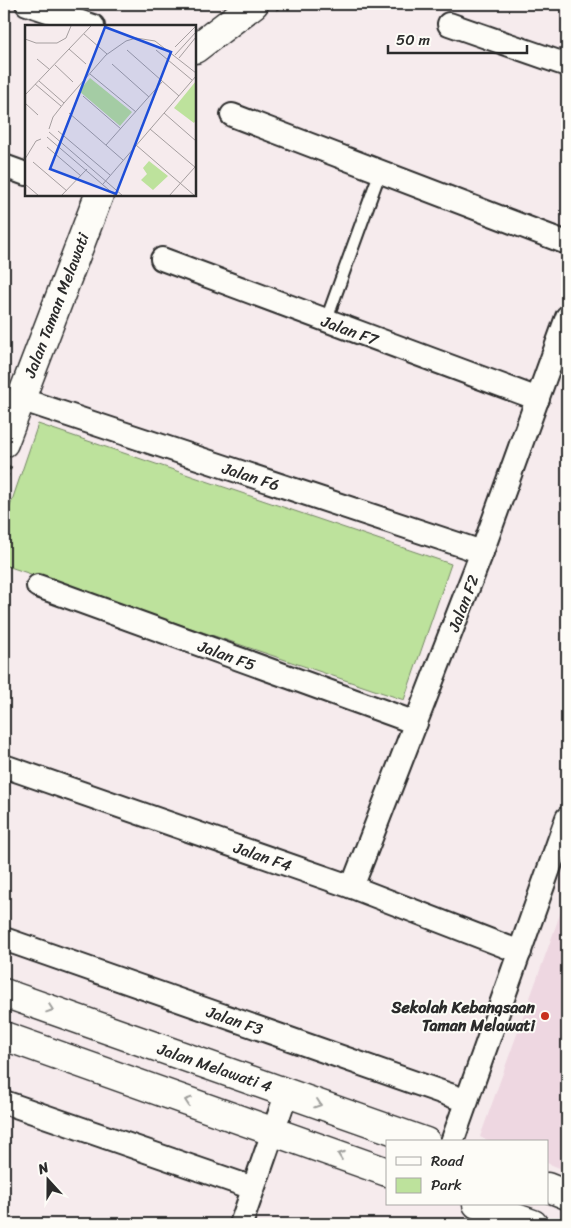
<svg xmlns="http://www.w3.org/2000/svg" width="571" height="1228" font-family="Sriracha,sans-serif">
  <style>
    .built { fill: #eed7e1 }
    .green { fill: #bde29c; stroke: #748664 }
    .lines { fill: none; stroke-linecap: round; stroke-linejoin: round }
    .lane-casing { stroke: #2b2b2b; stroke-width: 15 }
    .street-casing { stroke: #2b2b2b; stroke-width: 26 }
    .secondary-casing { stroke: #2b2b2b; stroke-width: 31 }
    .path { stroke: #2b2b2b; stroke-width: 3; stroke-dasharray: 4 4; stroke-linecap: butt }
    .lane { stroke: #fdfcf7; stroke-width: 11 }
    .street { stroke: #fdfcf7; stroke-width: 22 }
    .secondary { stroke: #fdfcf7; stroke-width: 28 }
    .oneway { stroke: #9e9e9b }
    .poi-dot { fill: #c8321e; stroke: #fdfcf7; stroke-width: 2 }
    .labels { text-anchor: middle; stroke-width: 4; stroke-linejoin: round; paint-order: stroke }
    .street-label { font-size: 16px; fill: #2b2b2b; stroke: #fdfcf7 }
    .poi-label { font-size: 16px; font-weight: bold; fill: #2b2b2b; stroke: #fdfcf7; text-anchor: end }
    .inset-road { fill: none; stroke: #a59e9f; stroke-width: 1 }
    .view { fill: #1d4ed8; fill-opacity: 0.15; stroke: #1d4ed8; stroke-width: 2.5 }
    .inset-edge { fill: none; stroke: #2b2b2b; stroke-width: 2.5 }
  </style>
  <rect width="100%" height="100%" fill="#f6ebed"/>
  <filter id="ink" filterUnits="userSpaceOnUse"><feTurbulence type="fractalNoise" baseFrequency=".02" numOctaves="2"/><feDisplacementMap in="SourceGraphic" scale="10" xChannelSelector="R" yChannelSelector="G"/><feConvolveMatrix kernelMatrix="1 2 1 2 8 2 1 2 1" color-interpolation-filters="sRGB"/></filter>
  <g filter="url(#ink)">
    <polygon class="built" points="567,895 567,1171 547,1163 547,1142 492,1142 480,1137"/>
    <polygon class="green" points="38,424 451,564 404,700 4,565 4,524"/>
    <g class="lines">
      <defs>
        <polyline id="lane" points="326,321 380,172"/>
        <g id="street">
          <polyline points="27,4 93,26"/>
          <polyline points="449,24 567,65"/>
          <polyline points="232,115 567,243"/>
          <polyline points="4,166 26,174"/>
          <polyline points="162,259 538,399"/>
          <polyline points="20,399 482,552"/>
          <polyline points="38,586 416,723"/>
          <polyline points="4,766 352,887 520,952"/>
          <polyline points="352,887 482,552 567,317"/>
          <polyline points="4,939 467,1101"/>
          <polyline points="4,1102 253,1188"/>
          <polyline points="452,1142 567,818"/>
          <polyline points="241,1224 287,1092"/>
        </g>
        <g id="secondary">
          <polyline points="195,49 254,4"/>
          <polyline points="4,443 99,195"/>
          <polyline points="4,993 426,1142"/>
          <polyline points="4,1036 387,1172"/>
          <polyline points="547,1187 567,1195"/>
          <polyline points="477,1204 533,1224"/>
        </g>
      </defs>
      <use href="#lane" class="lane-casing"/>
      <use href="#street" class="street-casing"/>
      <use href="#secondary" class="secondary-casing"/>
      <g class="path">
        <polyline points="557,4 567,7"/>
        <polyline points="276,9 292,4"/>
        <polyline points="4,485 12,463"/>
      </g>
      <use href="#lane" class="lane"/>
      <use href="#street" class="street"/>
      <use href="#secondary" class="secondary"/>
    </g>
    <defs><path id="oneway-chevron" d="M-2-3.5L2.5 0L-2 3.5" fill="none" stroke-width="1.6" stroke-linecap="round" stroke-linejoin="round" transform="scale(1.25)"/></defs>
    <g class="oneway">
      <use href="#oneway-chevron" transform="translate(50 1009) rotate(19)"/>
      <use href="#oneway-chevron" transform="translate(188 1101) rotate(-161)"/>
      <use href="#oneway-chevron" transform="translate(318 1104) rotate(19)"/>
      <use href="#oneway-chevron" transform="translate(341 1155) rotate(-160)"/>
    </g>
  </g>
  <circle class="poi-dot" cx="545" cy="1016" r="5"/>
  <g class="labels">
    <g class="street-label">
      <text transform="translate(56 305) rotate(-69)" y="6">Jalan Taman Melawati</text>
      <text transform="translate(350 330) rotate(20)" y="6">Jalan F7</text>
      <text transform="translate(251 476) rotate(18)" y="6">Jalan F6</text>
      <text transform="translate(463 603) rotate(-69)" y="6">Jalan F2</text>
      <text transform="translate(227 655) rotate(20)" y="6">Jalan F5</text>
      <text transform="translate(263 856) rotate(19)" y="6">Jalan F4</text>
      <text transform="translate(235 1020) rotate(19)" y="6">Jalan F3</text>
      <text transform="translate(215 1067) rotate(19)" y="6">Jalan Melawati 4</text>
    </g>
    <g class="poi-label">
      <text x="535" y="1013">Sekolah Kebangsaan<tspan x="535" dy="18">Taman Melawati</tspan></text>
    </g>
  </g>
  <g transform="translate(25 25)">
    <rect width="171" height="171" fill="#f6ebed"/>
    <path d="M65,53L107,87L95,101L54,66ZM171,56V95L169,98L149,83ZM124,136L143,151L128,165L116,155L122,149L118,143Z" fill="#bde29c"/>
    <path class="inset-road" d="M59,9L82,29M0,14L11,18H32L41,13L46,1M150,22L171,1M44,24L61,39M102,25L154,71M131,25L167,55M150,30L171,7M154,33L171,12M12,34L24,44M87,39L124,72M30,40L48,57M65,49L111,87M14,56L39,78M10,59L36,81M0,70L66,1M58,71L96,104M0,78L13,90M44,88L98,135M139,88L171,116M24,104L28,92L39,78L81,30L101,16L111,13L130,16L171,48M125,104L171,143M33,106L85,150M24,107L98,171M22,112L91,171M81,120L137,57M111,120L170,171M22,122L56,151M0,134L11,116L16,114M8,137L42,166M0,159L14,171M78,159L171,51M36,171L62,144M144,171L170,142"/>
    <path class="view" d="M80,2L146,27L91,169L25,144Z"/>
    <rect width="171" height="171" class="inset-edge"/>
  </g>
  <rect width="571" height="1228" fill="none" stroke="#fdfcf7" stroke-width="20"/>
  <rect x="10" y="10" width="551" height="1208" fill="none" stroke="#2b2b2b" stroke-width="2" filter="url(#ink)"/>
  <rect x="386" y="1140" width="162" height="65" fill="#fdfcf7" stroke="#a9a8a5"/>
  <rect x="396" y="1157" width="25" height="8" fill="#fdfcf7" stroke="#a9a8a5"/>
  <text x="431" y="1166" font-size="15" fill="#2b2b2b">Road</text>
  <rect x="396" y="1178" width="25" height="15" fill="#bde29c" stroke="#a9a8a5"/>
  <text x="431" y="1190" font-size="15" fill="#2b2b2b">Park</text>
  <g transform="translate(48 1180) rotate(339)" stroke="#fdfcf7" stroke-width="4" paint-order="stroke">
  <path d="M0-4L9 19L0 12L-9 19Z" fill="#2b2b2b"/>
  <text y="-8" font-size="14" font-weight="bold" text-anchor="middle" fill="#2b2b2b">N</text>
  </g>
  <path d="M388 45v8h139v-8" fill="none" stroke="#2b2b2b" stroke-width="2.5"/>
  <text x="396" y="45" font-size="15" fill="#2b2b2b" stroke="#fdfcf7" stroke-width="4" paint-order="stroke">50 m</text>
</svg>
